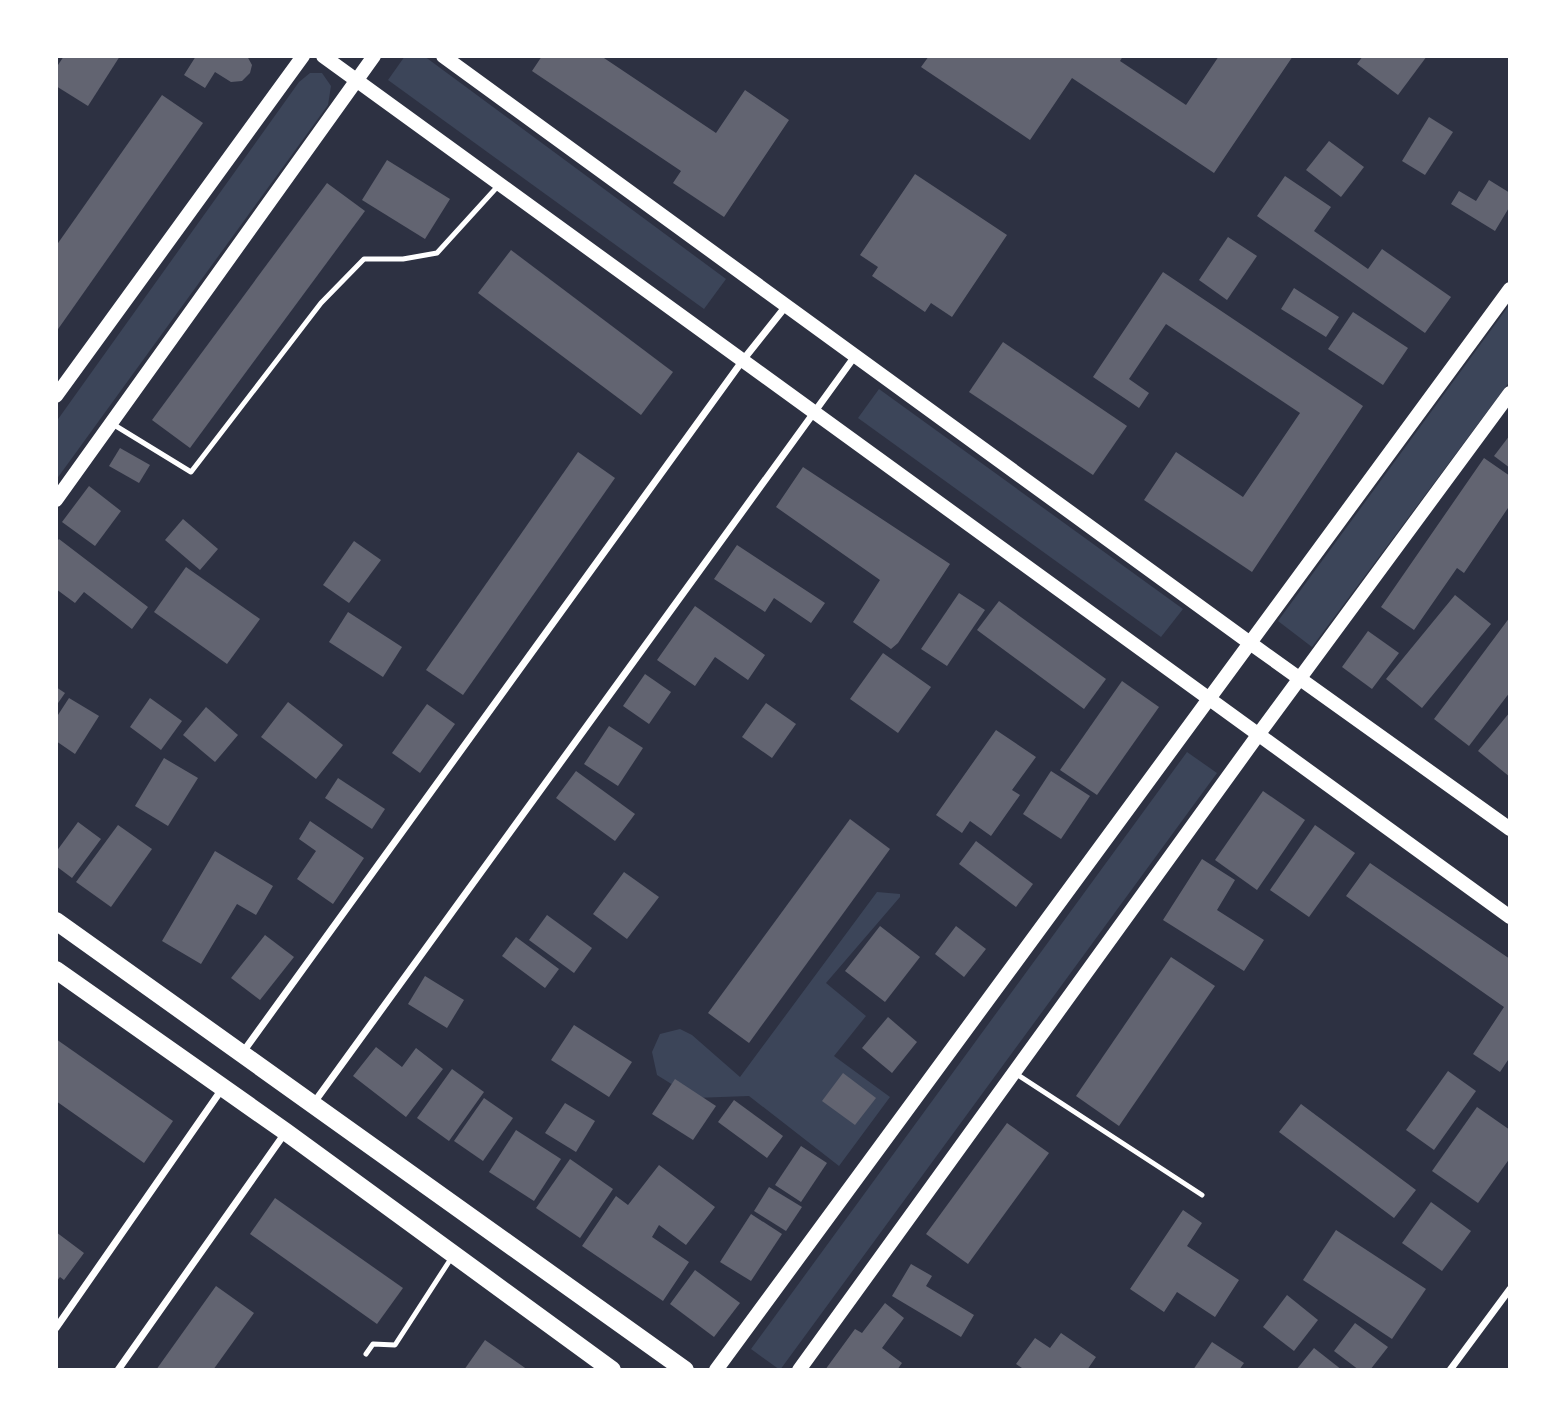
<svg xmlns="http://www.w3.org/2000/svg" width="1566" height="1426" font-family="'PT Sans Narrow',sans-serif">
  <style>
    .green { fill: #3c4559 }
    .building { fill: #626471 }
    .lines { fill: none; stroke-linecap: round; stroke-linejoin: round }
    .service { stroke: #fff; stroke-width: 5 }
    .minor { stroke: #fff; stroke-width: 7 }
    .secondary { stroke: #fff; stroke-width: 14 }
    .primary { stroke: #fff; stroke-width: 18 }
  </style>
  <rect width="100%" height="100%" fill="#2d3142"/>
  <g class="green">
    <polygon points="405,56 424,56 726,279 704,309 388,80"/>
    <polygon points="310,73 322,73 331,86 328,105 56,480 56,422 299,82"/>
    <polygon points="1510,304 1510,381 1312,647 1278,621"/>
    <polygon points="879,389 1183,609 1161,637 858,418"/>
    <polygon points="1187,752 1217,773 780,1370 751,1349"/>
    <polygon points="877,892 900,894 900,897 826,983 866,1016 834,1056 890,1097 839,1166 749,1096 694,1098 657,1075 652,1052 660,1034 680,1029 692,1035 740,1077"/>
  </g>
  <g class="building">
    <polygon points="64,56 120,56 88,106 56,86 56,68"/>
    <polygon points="196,56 247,56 252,65 250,73 242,81 231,82 215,72 205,88 184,75"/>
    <polygon points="542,56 601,56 716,133 745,90 789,120 724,217 673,183 681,171 532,71"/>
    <polygon points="929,56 1123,56 1120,61 1186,105 1219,56 1293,56 1214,173 1072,78 1030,140 921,67"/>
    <polygon points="1363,56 1427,56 1398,95 1357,64"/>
    <polygon points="162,95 203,123 56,332 56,246"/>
    <polygon points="1429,117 1453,132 1425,175 1402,161"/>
    <polygon points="1329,141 1364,167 1341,197 1306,170"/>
    <polygon points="387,160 450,199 425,239 362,200"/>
    <polygon points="915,174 1007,235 952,317 931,303 925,312 872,276 878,267 860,255"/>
    <polygon points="1285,176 1331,207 1314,231 1368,269 1382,249 1451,297 1425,333 1257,216"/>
    <polygon points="1489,180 1510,193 1510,206 1495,231 1451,204 1459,191 1476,201"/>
    <polygon points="327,183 365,211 190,448 152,420"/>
    <polygon points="1228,237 1257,256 1227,300 1199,280"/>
    <polygon points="511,250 673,372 641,415 478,293"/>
    <polygon points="1163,272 1363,406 1252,572 1144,500 1176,452 1243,497 1300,413 1166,324 1129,379 1149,393 1139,408 1093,377"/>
    <polygon points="1294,288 1339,317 1326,337 1281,309"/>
    <polygon points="1353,312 1408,348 1383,385 1328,349"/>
    <polygon points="1003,342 1127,426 1093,475 969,392"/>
    <polygon points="1510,435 1510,468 1494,456"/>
    <polygon points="120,448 150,465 139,483 109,466"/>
    <polygon points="578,452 615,478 463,695 426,670"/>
    <polygon points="1484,458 1510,476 1510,505 1464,573 1457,568 1414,630 1381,607"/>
    <polygon points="803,467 950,564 898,643 891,649 853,622 880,580 776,507"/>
    <polygon points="89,486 121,511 95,546 62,522"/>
    <polygon points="183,519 218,549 200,570 165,540"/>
    <polygon points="59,539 148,607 132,629 84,592 75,603 56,589 56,542"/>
    <polygon points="354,541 381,560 349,603 323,585"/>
    <polygon points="737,545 825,603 811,623 774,598 765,612 714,579"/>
    <polygon points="186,567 260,619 227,664 154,612"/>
    <polygon points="959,593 985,610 947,666 921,649"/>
    <polygon points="1455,595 1491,624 1422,708 1386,679"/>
    <polygon points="999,601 1106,679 1084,709 977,630"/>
    <polygon points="695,606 765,655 748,680 715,657 695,686 657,660"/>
    <polygon points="348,612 402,647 383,677 329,642"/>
    <polygon points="1510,617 1510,692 1469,746 1434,719"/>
    <polygon points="1368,631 1399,653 1372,689 1342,667"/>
    <polygon points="883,653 931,687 898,733 850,699"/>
    <polygon points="645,674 671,692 649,724 623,706"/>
    <polygon points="1122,681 1159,707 1097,795 1060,770"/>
    <polygon points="56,687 65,693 56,706"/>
    <polygon points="69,698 99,716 75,754 56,741 56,718"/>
    <polygon points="150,698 182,721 161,750 130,727"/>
    <polygon points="288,702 343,745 316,779 261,737"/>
    <polygon points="766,703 796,724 772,758 742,737"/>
    <polygon points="427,704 455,724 420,773 392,753"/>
    <polygon points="206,707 238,735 215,762 183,735"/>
    <polygon points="1510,712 1510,777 1478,751"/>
    <polygon points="609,726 643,748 618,786 584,764"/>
    <polygon points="996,730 1036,757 1012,790 1020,795 991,836 970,821 962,833 936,815"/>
    <polygon points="164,758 198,778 168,826 135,806"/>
    <polygon points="576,771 635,814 615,841 556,798"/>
    <polygon points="1051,771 1090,796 1061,839 1023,814"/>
    <polygon points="338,778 385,809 372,829 325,798"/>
    <polygon points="1263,791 1305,820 1257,890 1215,860"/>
    <polygon points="850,819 890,849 749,1043 708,1013"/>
    <polygon points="310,821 364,858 333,904 297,879 316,851 299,839"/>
    <polygon points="78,822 101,839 72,878 56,866 56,852"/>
    <polygon points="118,825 152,849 111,907 76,882"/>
    <polygon points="1315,825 1355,853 1309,917 1270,890"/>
    <polygon points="976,841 1033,884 1016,907 959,864"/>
    <polygon points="215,851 273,886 256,915 237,904 201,964 162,941"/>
    <polygon points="1202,859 1235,880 1217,910 1264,940 1244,971 1163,920"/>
    <polygon points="1370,863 1510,959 1510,1057 1500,1072 1473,1054 1504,1007 1346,896"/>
    <polygon points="624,872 659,897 627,939 593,914"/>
    <polygon points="547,915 592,948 574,973 529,940"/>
    <polygon points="880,926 920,957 885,1002 845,971"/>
    <polygon points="956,926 986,949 964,977 935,954"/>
    <polygon points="265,935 294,957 260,1000 231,978"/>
    <polygon points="516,937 559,969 545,988 502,956"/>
    <polygon points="1171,957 1215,986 1119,1126 1076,1096"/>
    <polygon points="425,976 464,1000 447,1028 408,1004"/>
    <polygon points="888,1017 917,1042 892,1073 862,1048"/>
    <polygon points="574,1025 632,1062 609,1097 551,1060"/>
    <polygon points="56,1039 173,1121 144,1163 56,1101"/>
    <polygon points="376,1047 402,1067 416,1048 443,1069 406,1117 353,1076"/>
    <polygon points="452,1069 484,1092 449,1141 417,1118"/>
    <polygon points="1448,1071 1476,1091 1434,1150 1406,1130"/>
    <polygon points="843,1073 876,1098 855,1125 822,1101"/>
    <polygon points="675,1079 716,1106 693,1140 652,1114"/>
    <polygon points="484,1098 513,1118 483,1161 454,1141"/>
    <polygon points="734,1100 783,1136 767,1158 718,1122"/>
    <polygon points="565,1103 595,1121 576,1152 545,1133"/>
    <polygon points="1301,1104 1416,1190 1394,1218 1279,1132"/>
    <polygon points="1477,1107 1510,1130 1510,1158 1478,1203 1432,1171"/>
    <polygon points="1007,1123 1049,1153 968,1264 926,1234"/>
    <polygon points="516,1130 561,1159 534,1201 489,1172"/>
    <polygon points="801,1146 827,1163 801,1202 775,1185"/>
    <polygon points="570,1159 613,1189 580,1238 536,1208"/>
    <polygon points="659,1165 715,1207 686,1245 659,1225 652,1237 689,1262 663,1301 582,1246 616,1196 628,1205"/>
    <polygon points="769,1187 802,1207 786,1231 754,1211"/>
    <polygon points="275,1198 403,1288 377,1324 250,1234"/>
    <polygon points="1431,1202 1471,1231 1442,1271 1402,1243"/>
    <polygon points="1183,1210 1202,1223 1187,1246 1239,1280 1215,1317 1177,1292 1164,1312 1130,1289"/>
    <polygon points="751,1214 782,1234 751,1281 720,1262"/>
    <polygon points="1336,1230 1426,1289 1392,1339 1303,1280"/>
    <polygon points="56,1232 84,1253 64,1280 60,1277 56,1282"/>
    <polygon points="911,1264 932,1276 926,1286 974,1315 961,1337 892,1296"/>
    <polygon points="695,1270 740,1303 714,1337 670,1304"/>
    <polygon points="216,1286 254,1313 213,1370 156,1370"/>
    <polygon points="1287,1295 1318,1320 1294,1351 1263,1327"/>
    <polygon points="885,1303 904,1318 882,1348 902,1363 897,1370 825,1370 855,1329 862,1333"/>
    <polygon points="1355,1323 1388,1347 1370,1370 1359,1370 1334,1351"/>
    <polygon points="1061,1333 1096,1357 1087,1370 1025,1370 1016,1364 1035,1338 1050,1348"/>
    <polygon points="485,1340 528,1370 464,1370"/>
    <polygon points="1212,1342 1244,1363 1239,1370 1193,1370"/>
    <polygon points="1314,1348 1342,1370 1296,1370"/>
  </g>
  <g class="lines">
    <g class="service">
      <polyline points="111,423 191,472 321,303 364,259 403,259 437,253 498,186"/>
      <polyline points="1015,1073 1202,1195"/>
      <polyline points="366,1354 373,1344 395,1345 452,1257"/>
    </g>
    <g class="minor">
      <polyline points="243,1052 743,360 786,306"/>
      <polyline points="313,1104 855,356"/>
      <polyline points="56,1328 222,1089"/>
      <polyline points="118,1370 285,1133"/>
      <polyline points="1450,1370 1510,1289"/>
    </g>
    <g class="secondary">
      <polyline points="323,56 1510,917"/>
      <polyline points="443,56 1250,643 1510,829"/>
      <polyline points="56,396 303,56"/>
      <polyline points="56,500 374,56"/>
      <polyline points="716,1370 1510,289"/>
      <polyline points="799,1370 1258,735 1510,393"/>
    </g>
    <g class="primary">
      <polyline points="56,921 685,1370"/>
      <polyline points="56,970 286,1132 612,1370"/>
    </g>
  </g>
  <rect width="1566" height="1426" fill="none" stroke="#ffffff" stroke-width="116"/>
</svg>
